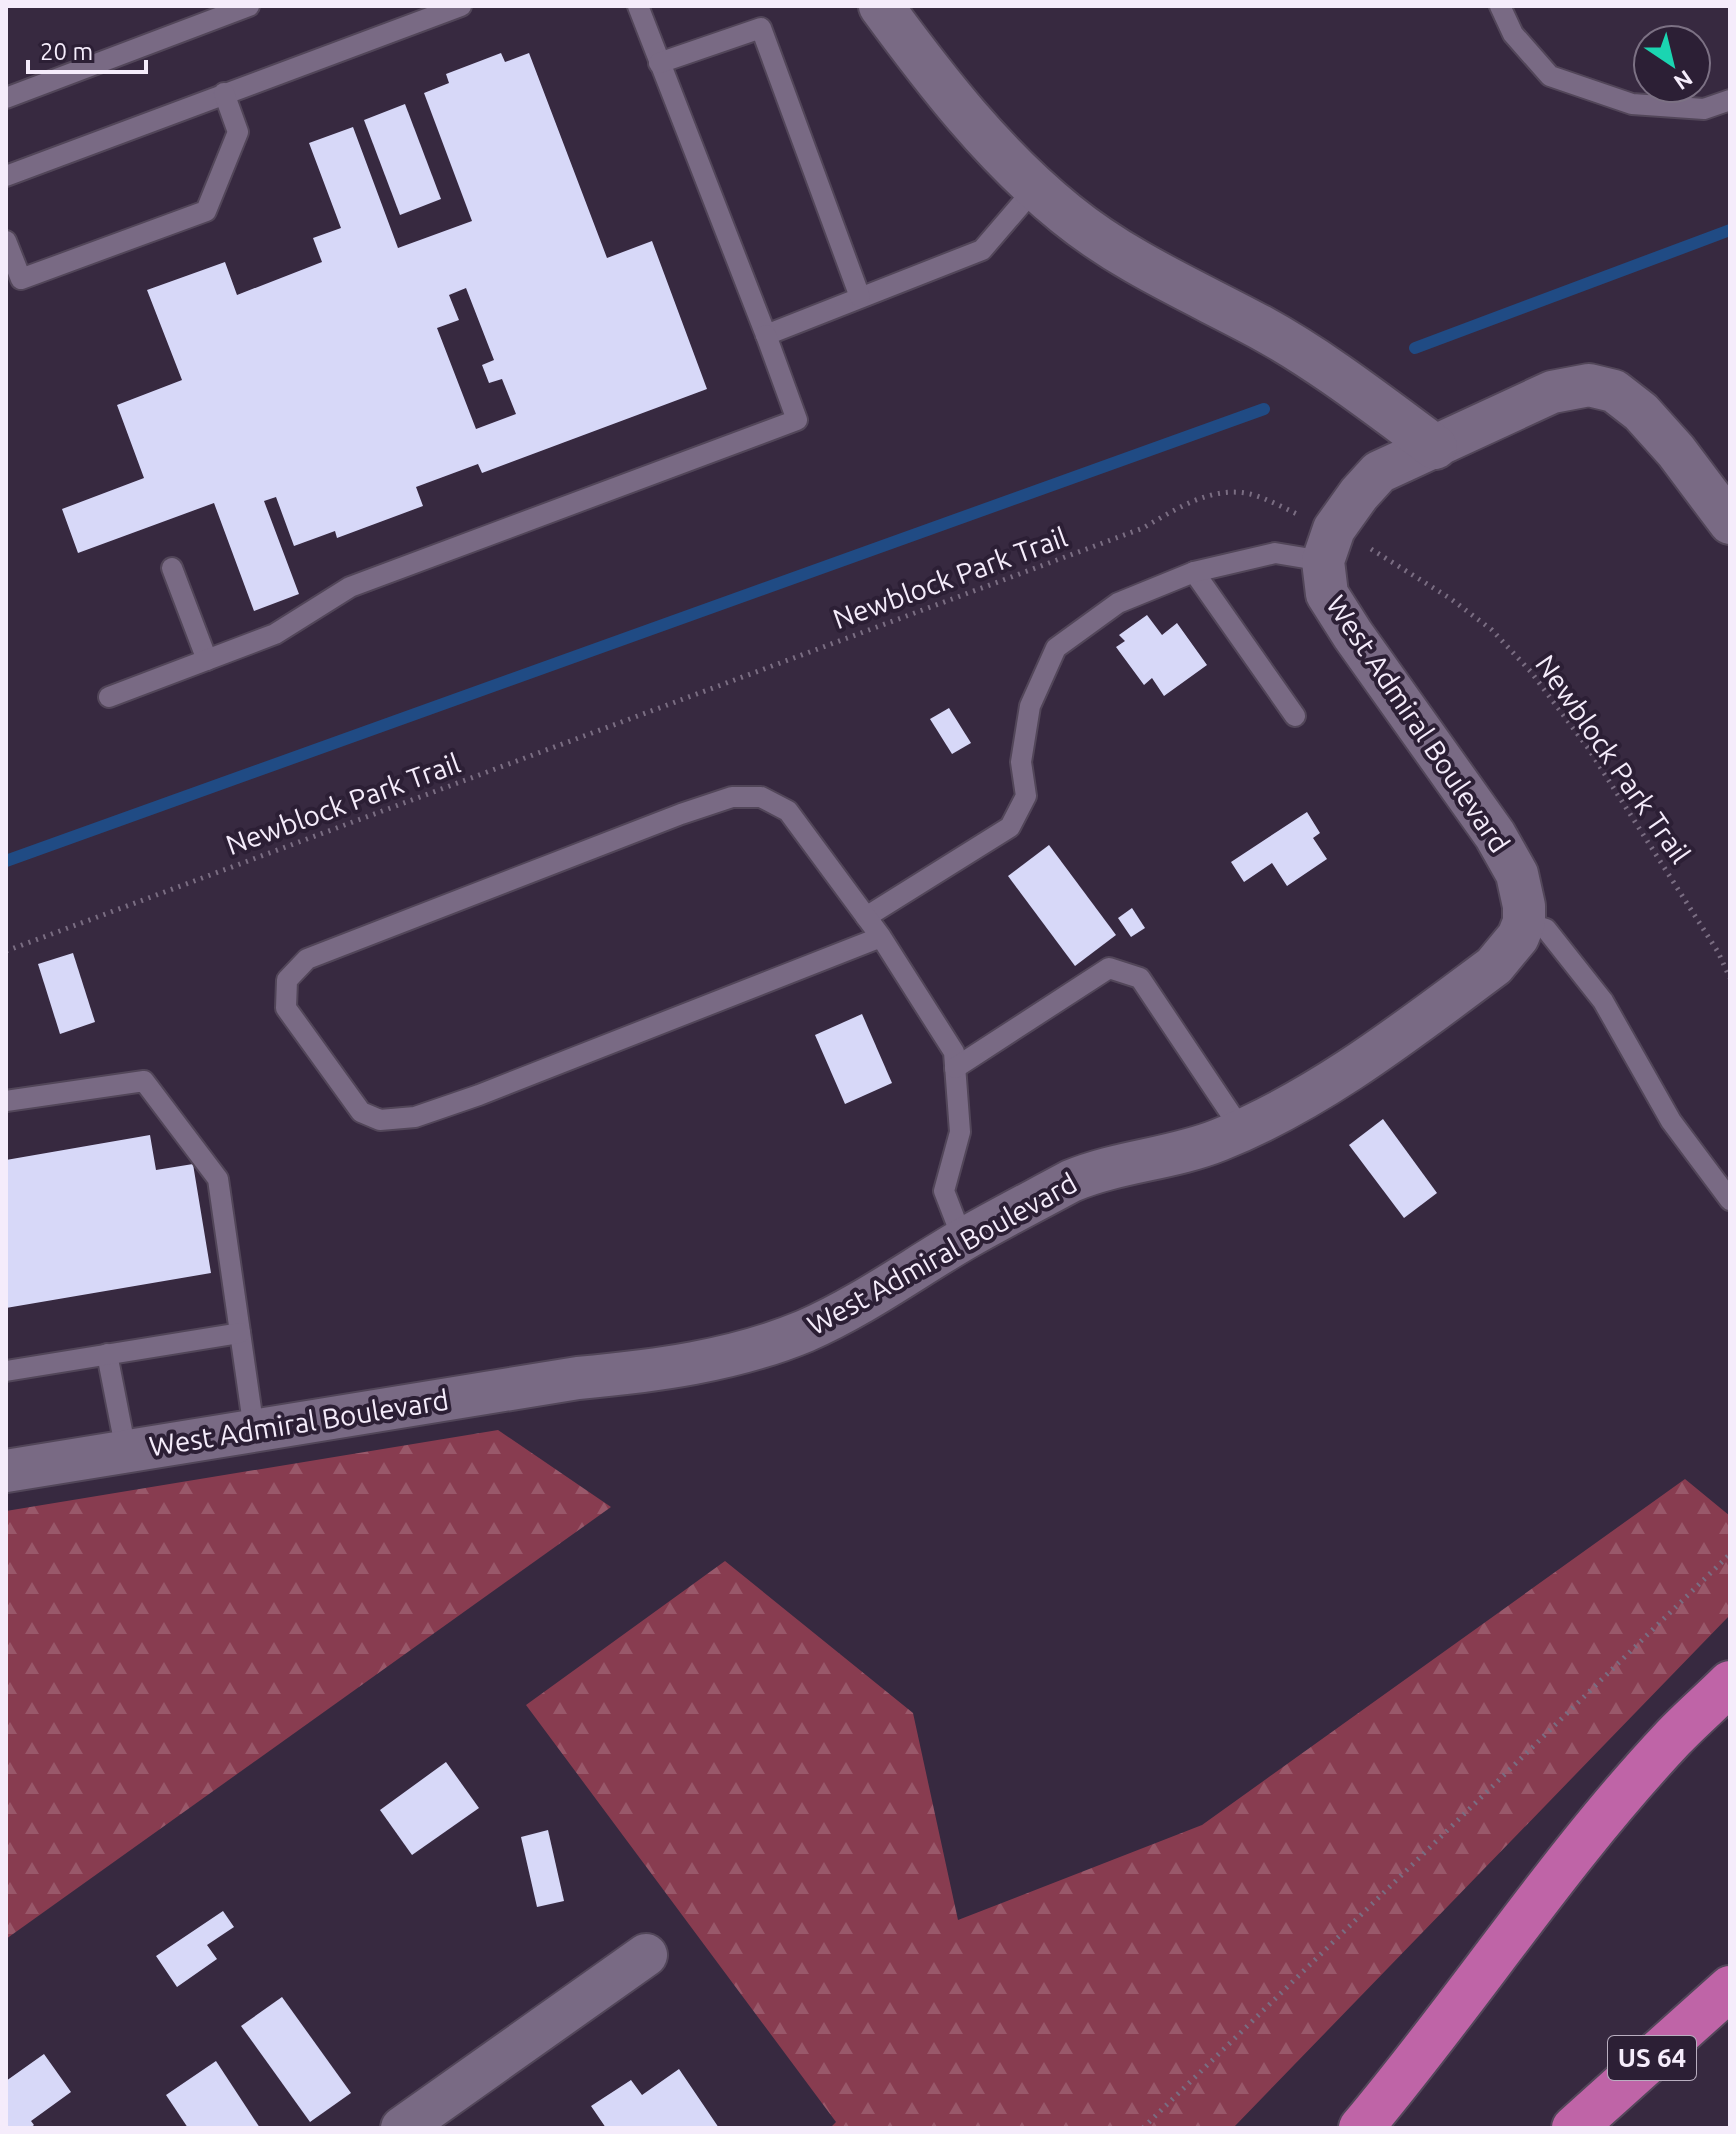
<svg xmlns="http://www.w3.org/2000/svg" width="1736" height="2134" font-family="Ubuntu,sans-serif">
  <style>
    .forest { fill: url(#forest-firs) }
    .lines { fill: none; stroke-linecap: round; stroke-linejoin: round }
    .stream { stroke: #204b84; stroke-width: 12 }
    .building { fill: #d7d8f8; fill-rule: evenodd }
    .lane-casing { stroke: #524659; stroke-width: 24 }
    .street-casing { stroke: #524659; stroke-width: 46 }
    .secondary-casing { stroke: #524659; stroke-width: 48 }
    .highway-casing { stroke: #524659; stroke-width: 48 }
    .path { stroke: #7a6d82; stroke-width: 5; stroke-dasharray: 2 6; stroke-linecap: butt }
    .lane { stroke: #796a84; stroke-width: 20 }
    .street { stroke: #796a84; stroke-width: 42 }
    .secondary { stroke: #796a84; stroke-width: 44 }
    .highway { stroke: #bf64a7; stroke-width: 44 }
    .labels { text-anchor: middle; stroke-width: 8; stroke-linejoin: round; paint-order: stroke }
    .shield { fill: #2c1f35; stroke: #b9aec0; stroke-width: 2 }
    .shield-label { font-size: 26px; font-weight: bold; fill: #f5ecfb }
    .street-label { font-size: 28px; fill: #f5ecfb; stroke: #2c1f35 }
  </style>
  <defs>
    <pattern id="forest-firs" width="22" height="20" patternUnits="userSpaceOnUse" patternTransform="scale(2)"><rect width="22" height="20" fill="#883c50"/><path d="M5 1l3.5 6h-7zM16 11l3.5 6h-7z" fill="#99586a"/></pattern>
  </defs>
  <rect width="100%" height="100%" fill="#372940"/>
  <g class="forest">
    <polygon points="498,1430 611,1507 6,1939 6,1511"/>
    <polygon points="1685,1479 1730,1516 1730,1615 1233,2128 830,2128 836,2122 526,1705 725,1561 913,1713 958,1920 1202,1825"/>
  </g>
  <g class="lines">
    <g class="stream">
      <polyline points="1415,348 1730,230"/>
      <polyline points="6,861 1264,409"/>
    </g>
  </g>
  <g class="building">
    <path d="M501,53L505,62L529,53L607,258L652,241L707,389L482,473L478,464L416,487L423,506L337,538L335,531L294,546L276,497L264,501L299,594L254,611L214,503L78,553L62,509L144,478L117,405L182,380L147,290L225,262L237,295L322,262L313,238L341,228L309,143L353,127L398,248L472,221L424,93L449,83L446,74ZM466,288L494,360L482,365L489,383L502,379L516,414L476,429L437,328L459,320L449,295Z"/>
    <polygon points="405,104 441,199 400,215 364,120"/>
    <polygon points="1147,615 1162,635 1177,623 1207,665 1164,696 1152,678 1144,685 1116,647 1125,641 1119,635"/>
    <polygon points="949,708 971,743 952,754 930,719"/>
    <polygon points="1307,812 1320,833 1313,838 1327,859 1287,886 1272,863 1244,882 1231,862"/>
    <polygon points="1049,845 1116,935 1075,966 1008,876"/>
    <polygon points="1132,908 1145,928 1131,937 1118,918"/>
    <polygon points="73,953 95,1022 60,1034 38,964"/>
    <polygon points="862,1014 892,1083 845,1104 815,1035"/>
    <polygon points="1383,1119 1437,1193 1404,1218 1349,1145"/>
    <polygon points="150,1135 156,1170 193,1164 211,1273 6,1308 6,1160"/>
    <polygon points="446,1762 479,1808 412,1855 380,1810"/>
    <polygon points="548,1830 564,1901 537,1907 521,1837"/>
    <polygon points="223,1911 234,1927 207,1945 217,1959 177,1987 156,1956"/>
    <polygon points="282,1997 351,2093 310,2122 241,2026"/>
    <polygon points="44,2054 71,2092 31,2121 34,2125 30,2128 6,2128 6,2081"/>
    <polygon points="216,2061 260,2128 188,2128 166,2095"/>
    <polygon points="679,2069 719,2128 606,2128 591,2106 631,2080 642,2095"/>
  </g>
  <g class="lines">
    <defs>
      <g id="lane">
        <polyline points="638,6 766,335 982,250 1036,187"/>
        <polyline points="1500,6 1513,34 1550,76 1632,104 1704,109 1730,100"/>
        <polyline points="659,63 761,28 860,297"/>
        <polyline points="6,98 249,6"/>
        <polyline points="6,176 461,6"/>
        <polyline points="6,241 21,279 206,211 238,132 224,93"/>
        <polyline points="172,568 207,660"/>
        <polyline points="1194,572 1295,716"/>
        <polyline points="109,697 275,634 350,587 797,420 766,335"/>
        <polyline points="866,917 1010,827 1026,796 1021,762 1030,706 1056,648 1118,603 1194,572 1275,553 1323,561"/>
        <polyline points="1524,922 1546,929 1603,1001 1671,1121 1730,1200"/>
        <polyline points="881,937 479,1095 415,1117 380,1120 361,1112 286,1008 287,980 307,959 681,814 732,797 761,797 788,811 881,937 954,1052 960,1132 944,1191 963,1240"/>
        <polyline points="955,1068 1109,968 1140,978 1241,1129"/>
        <polyline points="6,1101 144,1081 218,1179 254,1430"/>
        <polyline points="107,1354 126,1451"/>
        <polyline points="6,1371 240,1333"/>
      </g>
      <g id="street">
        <path d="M6,1471L578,1378C655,1371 733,1361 805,1331C862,1306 911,1270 964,1239C999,1219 1036,1200 1071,1181C1119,1161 1172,1159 1219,1140C1319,1100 1408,1030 1494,966L1518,937L1524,922V906L1517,874L1495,835L1353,635L1327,594L1323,561L1334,529L1359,494L1379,472L1552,392L1589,385L1614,391L1641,412L1676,451L1730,523"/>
        <polyline points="402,2128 646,1955"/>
      </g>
      <path id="secondary" d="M881,6C936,81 993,155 1066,214C1125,262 1193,291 1260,327C1322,361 1378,405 1435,447"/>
      <g id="highway">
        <path d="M1361,2128C1468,2001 1558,1860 1673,1738C1691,1719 1711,1702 1730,1683"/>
        <polyline points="1574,2128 1730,1988"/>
      </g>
    </defs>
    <use href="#lane" class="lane-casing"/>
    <use href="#street" class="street-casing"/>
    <use href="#secondary" class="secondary-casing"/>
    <use href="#highway" class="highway-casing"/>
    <g class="path">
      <polyline points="1371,549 1451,599 1492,630 1531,672 1588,748 1718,952 1730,978"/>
      <path d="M6,951L1143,528C1175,510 1211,485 1250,494C1266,498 1282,507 1297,514"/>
      <polyline points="1143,2128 1730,1554"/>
    </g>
    <use href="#lane" class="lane"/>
    <use href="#street" class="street"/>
    <use href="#secondary" class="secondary"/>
    <use href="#highway" class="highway"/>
  </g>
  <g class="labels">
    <rect class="shield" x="1608" y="2036" width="88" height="44" rx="6"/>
    <g class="shield-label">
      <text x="1652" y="2067">US 64</text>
    </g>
    <g class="street-label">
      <text transform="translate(950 578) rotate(-20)" y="10">Newblock Park Trail</text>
      <text transform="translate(1418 724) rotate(56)" y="10">West Admiral Boulevard</text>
      <text transform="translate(1613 759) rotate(55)" y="10">Newblock Park Trail</text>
      <text transform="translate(343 804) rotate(-20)" y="10">Newblock Park Trail</text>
      <text transform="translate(942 1254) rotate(-29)" y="10">West Admiral Boulevard</text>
      <text transform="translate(299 1423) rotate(-9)" y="10">West Admiral Boulevard</text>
    </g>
  </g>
  <rect width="1736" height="2134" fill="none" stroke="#f5ecfb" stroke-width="16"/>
  <g transform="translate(1672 64) rotate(145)"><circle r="38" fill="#2c1f35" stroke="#7c7184" stroke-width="2"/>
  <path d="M0-6L14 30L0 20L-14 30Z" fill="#1bd5b1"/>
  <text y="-12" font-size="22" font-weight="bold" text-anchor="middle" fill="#f5ecfb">N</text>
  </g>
  <path d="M28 60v12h118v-12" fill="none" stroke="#f5ecfb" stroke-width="4"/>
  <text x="40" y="60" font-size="24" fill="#f5ecfb" stroke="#2c1f35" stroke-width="6" paint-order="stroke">20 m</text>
</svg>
